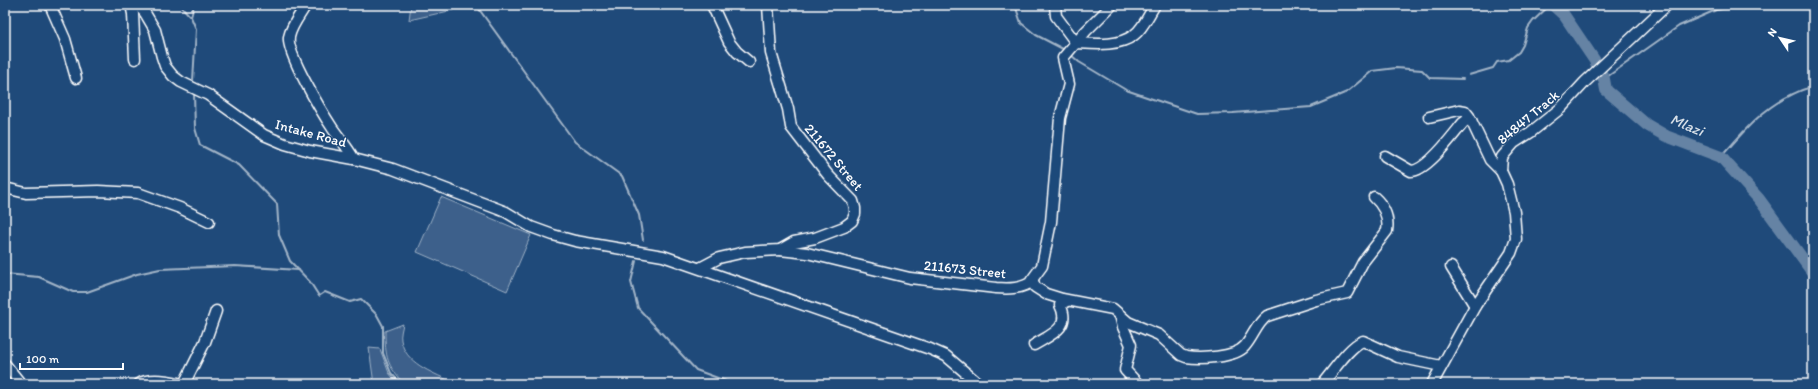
<svg xmlns="http://www.w3.org/2000/svg" width="1818" height="389" font-family="Itim,sans-serif">
  <style>
    .green { fill: #3c618b; stroke: #9eb0c5 }
    .lines { fill: none; stroke-linecap: round; stroke-linejoin: round }
    .stream { stroke: #a3b5c8; stroke-width: 2 }
    .river { stroke: #6583a4; stroke-width: 12 }
    .minor-casing { stroke: #fff; stroke-width: 13 }
    .minor { stroke: #1f4a7a; stroke-width: 10 }
    .labels { text-anchor: middle; stroke-width: 3; stroke-linejoin: round; paint-order: stroke }
    .street-label { font-size: 14px; fill: #fff; stroke: #1f4a7a }
    .water-label { font-size: 15px; font-style: italic; fill: #d8e0e8; stroke: #1f4a7a }
  </style>
  <rect width="100%" height="100%" fill="#1f4a7a"/>
  <filter id="ink" filterUnits="userSpaceOnUse"><feTurbulence type="fractalNoise" baseFrequency=".025" numOctaves="2"/><feDisplacementMap in="SourceGraphic" scale="8" xChannelSelector="R" yChannelSelector="G"/><feConvolveMatrix kernelMatrix="1 2 1 2 8 2 1 2 1" color-interpolation-filters="sRGB"/></filter>
  <g filter="url(#ink)">
    <g class="green">
      <polygon points="411,5 471,5 471,6 409,20"/>
      <polygon points="441,197 531,235 507,291 417,252"/>
      <path d="M403,324C402,329 400,335 401,340C405,363 431,372 450,381L446,384H404C387,365 385,357 385,331Z"/>
      <polygon points="369,348 380,349 389,373 398,384 374,384"/>
    </g>
    <g class="lines">
      <g class="stream">
        <polyline points="180,5 191,17"/>
        <polyline points="476,5 575,142 622,176 639,215 643,240"/>
        <polyline points="1015,5 1021,23 1036,35 1063,49"/>
        <polyline points="1748,5 1783,7 1803,5"/>
        <polyline points="1808,5 1813,5"/>
        <polyline points="1071,55 1079,62 1126,90 1197,114 1233,113 1311,107 1347,92 1372,71 1396,68 1422,70 1430,78 1463,79"/>
        <polyline points="1469,75 1493,68 1497,62 1509,60 1519,52 1523,45 1528,28 1533,21 1550,5"/>
        <polyline points="1604,79 1679,26 1716,10 1746,5"/>
        <polyline points="193,81 196,29 191,17 194,5"/>
        <polyline points="194,93 195,128 200,145 239,165 277,204 279,235 290,261 310,282 319,296 325,292 350,302 361,299 377,315 383,326 383,353 391,373 401,384"/>
        <path d="M1721,157C1743,132 1761,109 1793,94C1800,91 1805,87 1813,88"/>
        <polyline points="636,261 631,282 638,308 696,370 734,384"/>
        <polyline points="5,274 39,277 73,292 87,292 137,274 160,269 235,266 299,270"/>
      </g>
      <polyline class="river" points="1553,5 1564,15 1595,61 1604,79 1606,90 1647,125 1666,136 1721,157 1759,199 1813,273"/>
      <defs>
        <g id="minor">
          <polyline points="50,5 65,39 76,78"/>
          <polyline points="131,5 133,14 135,59"/>
          <polyline points="138,5 145,13 155,30 162,57 165,66 173,76 181,82 208,95 264,135 285,144 310,151 354,159 393,169 506,212 531,227 553,235 575,241 663,256 930,349 946,356 979,384"/>
          <path d="M306,5C300,15 291,26 289,37C286,53 323,114 333,129C341,140 348,148 354,159"/>
          <polyline points="712,5 729,42 737,52 749,62"/>
          <path d="M1055,5L1056,16L1076,43C1094,44 1118,47 1134,35C1143,29 1149,14 1155,5"/>
          <polyline points="1429,117 1459,110 1465,111 1469,116 1490,160 1501,171"/>
          <path d="M1385,156L1411,171C1427,171 1453,135 1463,123L1467,120H1471"/>
          <polyline points="5,188 26,193 98,191 138,193 180,208 209,222"/>
          <path d="M780,250L807,253L910,278L996,288C1009,289 1022,289 1033,281H1031L1042,266L1051,222L1060,118L1069,84L1063,58L1086,31L1112,5"/>
          <polyline points="1451,267 1475,306"/>
          <polyline points="700,268 719,258 745,252 780,250 794,242 815,238 844,227 852,221 855,214 855,208 853,201 828,175 791,127 788,109 771,53 768,5"/>
          <path d="M1033,281L1035,287L1046,294L1062,299L1113,309L1128,322L1159,335L1181,355L1186,357C1200,359 1235,358 1245,346C1253,337 1257,323 1267,316L1316,300L1347,293L1363,262L1387,231C1389,218 1384,206 1374,197"/>
          <polyline points="1120,315 1123,327 1131,345 1125,370 1138,384"/>
          <path d="M1034,345C1050,335 1072,328 1060,305L1067,301"/>
          <polyline points="5,364 21,384"/>
          <path d="M139,384C149,377 170,381 182,384"/>
          <polyline points="184,384 205,342 216,311"/>
          <path d="M1322,384C1333,372 1349,346 1363,341L1398,357L1441,366"/>
          <polyline points="1432,384 1475,306 1511,253 1516,239 1514,212 1507,184 1501,171 1502,157 1514,143 1531,132 1561,108 1585,82 1667,5"/>
        </g>
      </defs>
      <use href="#minor" class="minor-casing"/>
      <use href="#minor" class="minor"/>
    </g>
  </g>
  <g class="labels">
    <g class="street-label">
      <text transform="translate(1528 117) rotate(-40)" y="5">84847 Track</text>
      <text transform="translate(311 133) rotate(15)" y="5">Intake Road</text>
      <text transform="translate(834 157) rotate(50)" y="5">211672 Street</text>
      <text transform="translate(965 269) rotate(6)" y="5">211673 Street</text>
    </g>
    <g class="water-label">
      <text transform="translate(1687 125) rotate(23)" y="5">Mlazi</text>
    </g>
  </g>
  <rect width="1818" height="389" fill="none" stroke="#1f4a7a" stroke-width="20"/>
  <rect x="10" y="10" width="1798" height="369" fill="none" stroke="#fff" stroke-width="1.5" filter="url(#ink)"/>
  <g transform="translate(1780 38) rotate(305)" stroke="#1f4a7a" stroke-width="3" paint-order="stroke">
  <path d="M0-3L7 15L0 10L-7 15Z" fill="#ffffff"/>
  <text y="-6" font-size="11" font-weight="bold" text-anchor="middle" fill="#ffffff">N</text>
  </g>
  <path d="M20 363v6h103v-6" fill="none" stroke="#ffffff" stroke-width="2"/>
  <text x="26" y="363" font-size="12" fill="#ffffff" stroke="#1f4a7a" stroke-width="3" paint-order="stroke">100 m</text>
</svg>
